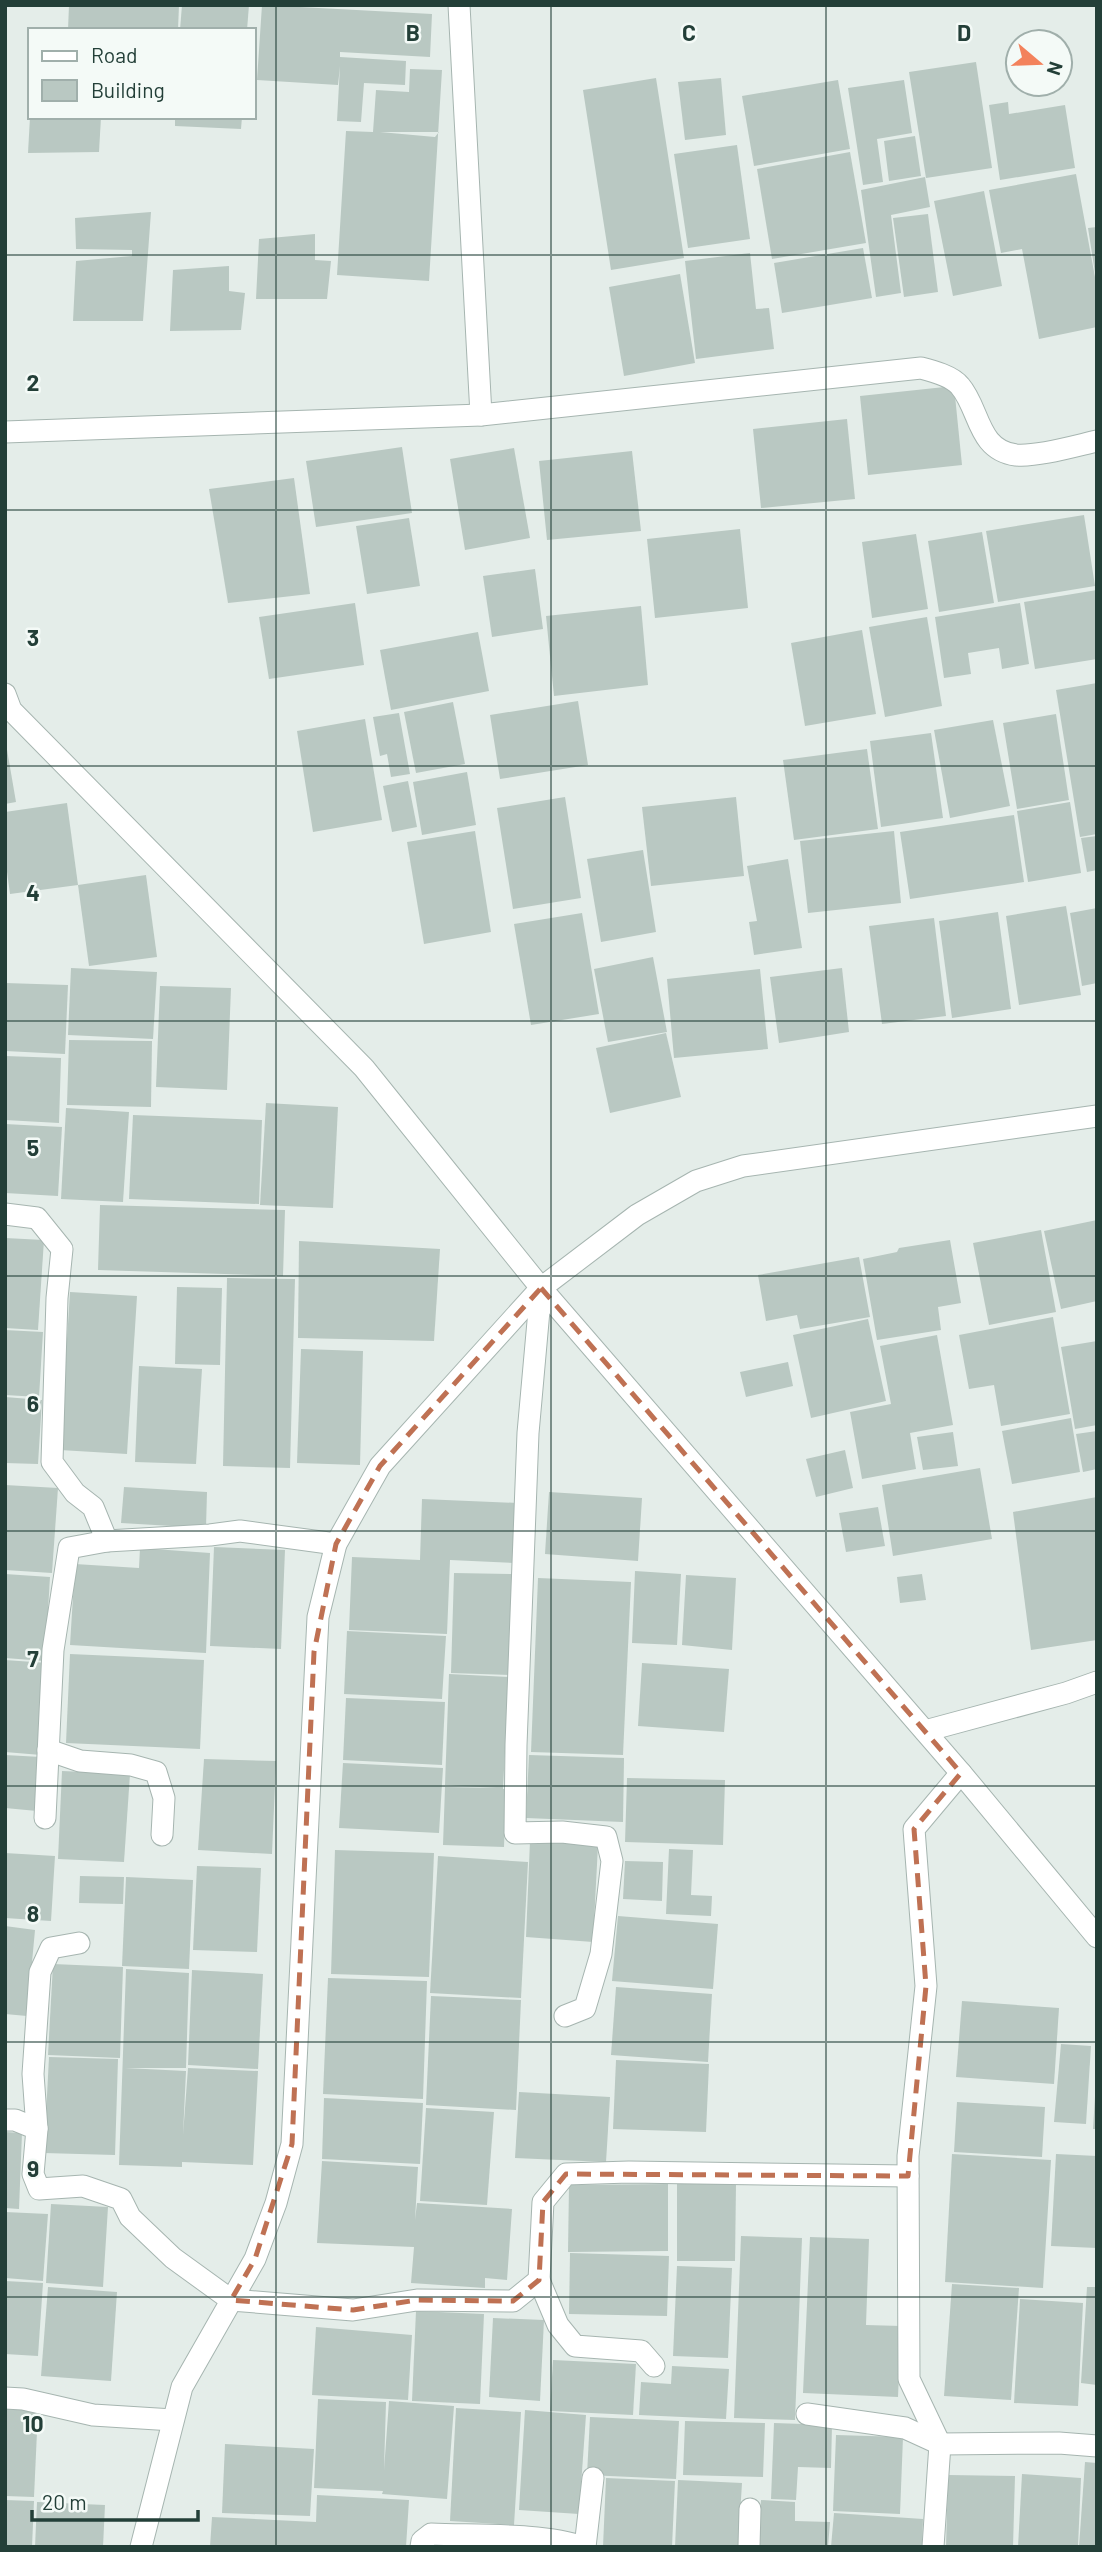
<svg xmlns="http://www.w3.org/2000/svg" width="1102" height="2552" font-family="Barlow,sans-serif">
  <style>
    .building { fill: #b9c8c2; fill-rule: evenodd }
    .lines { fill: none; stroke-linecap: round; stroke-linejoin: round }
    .minor-casing { stroke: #a6b5b0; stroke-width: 23 }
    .minor { stroke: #fff; stroke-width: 21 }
    .marked { fill: none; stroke: #bf7153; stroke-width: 5; stroke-dasharray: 14 9; stroke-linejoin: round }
    .grid { fill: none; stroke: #233f38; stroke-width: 2; stroke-opacity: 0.55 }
    .grid-label { font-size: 23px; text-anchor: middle; font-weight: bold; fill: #233f38; stroke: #f4faf7; stroke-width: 5; stroke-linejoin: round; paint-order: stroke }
  </style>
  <rect width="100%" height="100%" fill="#e4ede9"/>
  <g class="building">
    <polygon points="69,5 179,5 178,30 68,30"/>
    <polygon points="182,5 249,5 247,30 180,30"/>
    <polygon points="262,5 432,14 430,57 340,52 340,57 406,61 405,85 364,83 361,122 337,121 340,66 338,85 257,80"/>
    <polygon points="976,62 992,168 926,178 909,72"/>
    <path d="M410,69L442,70L429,281L337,275L346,131L373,132L376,90L409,92ZM380,132H439L435,137Z"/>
    <polygon points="656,78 684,258 611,270 583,90"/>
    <polygon points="721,78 726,135 685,140 678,82"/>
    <polygon points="838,80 850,149 754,166 742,96"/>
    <polygon points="904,80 912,133 877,139 883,182 863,185 848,88"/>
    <polygon points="1008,102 1009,114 1065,105 1075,168 1000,180 989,105"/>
    <polygon points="30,117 101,117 99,152 28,153"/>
    <polygon points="175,117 242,117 241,129 175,126"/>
    <polygon points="915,136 921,176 889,181 884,141"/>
    <polygon points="737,145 750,239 688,248 674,154"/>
    <polygon points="850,152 866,243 772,259 757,169"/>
    <polygon points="1076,174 1097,288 1097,327 1039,339 1022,249 1001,253 989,190"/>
    <polygon points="925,177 930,207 891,215 901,293 876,297 861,190"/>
    <polygon points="984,191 1002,286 953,296 934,201"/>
    <polygon points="151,212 143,321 73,321 76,261 132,256 132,250 76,249 75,218"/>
    <polygon points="928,214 938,292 904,297 893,218"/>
    <polygon points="1097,227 1097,273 1095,273 1088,228"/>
    <polygon points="315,234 315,260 331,261 327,299 256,299 259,239"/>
    <polygon points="863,248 872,298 782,313 774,263"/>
    <polygon points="750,253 756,309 769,308 774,349 696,359 685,261"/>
    <polygon points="229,266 229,291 245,293 241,330 170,331 173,270"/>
    <polygon points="680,274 695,363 624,376 609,287"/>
    <polygon points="954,386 962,465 868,475 860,396"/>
    <polygon points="847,419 855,499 761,508 753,429"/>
    <polygon points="402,447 412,513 316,527 306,461"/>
    <polygon points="514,448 530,538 465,550 450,459"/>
    <polygon points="632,451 641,531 547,540 539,461"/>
    <polygon points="294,478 310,594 228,603 209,489"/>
    <polygon points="1084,515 1095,586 998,602 986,531"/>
    <polygon points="409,518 420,586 367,594 356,526"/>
    <polygon points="740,529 748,608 655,618 647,539"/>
    <polygon points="982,532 994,603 939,612 928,541"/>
    <polygon points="916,534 928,609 872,618 862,542"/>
    <polygon points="535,569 543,629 492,637 483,576"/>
    <polygon points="1097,590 1097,659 1035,669 1024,602"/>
    <polygon points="355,603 364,665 269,679 259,617"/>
    <polygon points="1020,603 1029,664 1002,669 999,648 968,653 971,674 944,678 935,617"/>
    <polygon points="641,606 648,685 554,696 546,616"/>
    <polygon points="927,617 942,706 885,717 869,627"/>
    <polygon points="862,630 876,714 805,726 791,643"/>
    <polygon points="478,632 489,691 391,710 380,650"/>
    <polygon points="1097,683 1097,834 1080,837 1056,690"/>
    <polygon points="578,701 588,765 500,779 490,715"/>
    <polygon points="453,702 465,764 416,773 404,712"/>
    <polygon points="399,713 410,774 391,777 387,754 380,756 373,717"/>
    <polygon points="1056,714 1069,800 1017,809 1003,723"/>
    <polygon points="365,719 382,820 313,832 297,731"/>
    <polygon points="993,720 1010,806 950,818 934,730"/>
    <polygon points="931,733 943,818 881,827 870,741"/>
    <polygon points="5,738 16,802 5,804"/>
    <polygon points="867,749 878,829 794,840 783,760"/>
    <polygon points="467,772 476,825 422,835 413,782"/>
    <polygon points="408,781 417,827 392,832 383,786"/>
    <polygon points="565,797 581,898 513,909 497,808"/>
    <polygon points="736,797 744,876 651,886 642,807"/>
    <polygon points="1070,802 1081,873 1028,882 1017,811"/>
    <polygon points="67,803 78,885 10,894 5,857 5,812"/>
    <polygon points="1014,815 1024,882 910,899 900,832"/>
    <polygon points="475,831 491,932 424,944 407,842"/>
    <polygon points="894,831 901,903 808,913 800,841"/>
    <polygon points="1097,836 1097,870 1087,872 1081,838"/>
    <polygon points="643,850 656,932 601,942 587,859"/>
    <polygon points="788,859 802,948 754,955 749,922 757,921 747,866"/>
    <polygon points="146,875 157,957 89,966 78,885"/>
    <polygon points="1066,906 1081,995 1019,1005 1006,916"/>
    <polygon points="1097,908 1097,983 1082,986 1070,913"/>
    <polygon points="998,912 1011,1009 952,1018 939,921"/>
    <polygon points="582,913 599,1014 531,1025 514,924"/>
    <polygon points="934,918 946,1016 882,1024 869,926"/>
    <polygon points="653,957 667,1032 608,1042 594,969"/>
    <polygon points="71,968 157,972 153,1039 68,1035"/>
    <polygon points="842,968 849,1032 779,1043 770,977"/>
    <polygon points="760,969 768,1049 674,1058 667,979"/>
    <polygon points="5,983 68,985 65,1054 5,1051"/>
    <polygon points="160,986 231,988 227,1090 156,1087"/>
    <polygon points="666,1033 681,1097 610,1113 596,1048"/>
    <polygon points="69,1040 152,1041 151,1107 67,1105"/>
    <polygon points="5,1056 61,1058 59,1123 5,1120"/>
    <polygon points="266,1103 338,1107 333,1208 260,1205"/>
    <polygon points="66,1108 129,1112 123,1202 61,1199"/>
    <polygon points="133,1115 262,1120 259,1204 129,1199"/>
    <polygon points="5,1124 62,1127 58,1196 5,1193"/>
    <polygon points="100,1205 285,1210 283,1276 98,1270"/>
    <polygon points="1097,1220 1097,1301 1061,1309 1044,1231"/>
    <polygon points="1041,1230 1056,1312 989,1325 973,1243"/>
    <polygon points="5,1238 44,1240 38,1330 5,1328"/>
    <polygon points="950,1240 961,1303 938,1307 941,1330 877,1340 863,1259 897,1252 899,1248"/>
    <polygon points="299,1241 440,1249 434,1341 298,1338"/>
    <polygon points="859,1257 870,1317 800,1329 797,1315 766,1321 758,1275"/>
    <polygon points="227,1278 295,1279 290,1468 223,1466"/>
    <polygon points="177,1287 222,1288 220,1365 175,1364"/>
    <polygon points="70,1292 137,1296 127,1454 60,1450"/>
    <polygon points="1053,1317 1070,1414 1001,1426 994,1385 969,1389 959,1335"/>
    <polygon points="868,1319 886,1401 811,1418 793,1335"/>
    <polygon points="5,1330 43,1332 39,1397 5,1395"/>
    <polygon points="937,1335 953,1425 910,1433 916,1469 862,1479 850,1412 891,1404 880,1346"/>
    <polygon points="1097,1341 1097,1425 1075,1429 1061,1347"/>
    <polygon points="301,1349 363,1351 360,1465 297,1463"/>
    <polygon points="788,1362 793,1386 746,1397 740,1372"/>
    <polygon points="139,1366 202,1369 196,1464 135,1462"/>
    <polygon points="5,1397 42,1400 38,1464 5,1463"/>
    <polygon points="1071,1418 1080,1472 1012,1484 1002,1431"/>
    <polygon points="1097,1431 1097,1469 1083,1472 1076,1434"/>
    <polygon points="953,1432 958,1466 923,1470 917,1437"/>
    <polygon points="845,1450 853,1488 816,1497 806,1459"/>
    <polygon points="980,1468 992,1539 893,1556 882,1485"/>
    <polygon points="5,1485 58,1488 52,1573 5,1570"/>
    <polygon points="124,1487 207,1492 206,1528 121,1523"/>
    <polygon points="549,1492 642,1498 638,1561 545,1554"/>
    <polygon points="1097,1497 1097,1640 1031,1650 1013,1512"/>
    <polygon points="422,1499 518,1503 516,1563 450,1560 447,1634 349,1630 352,1557 420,1560"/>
    <polygon points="878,1507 885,1546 846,1552 839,1513"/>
    <polygon points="214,1547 285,1550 281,1649 210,1646"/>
    <polygon points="140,1548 210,1553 206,1653 70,1645 75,1564 139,1568"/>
    <polygon points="635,1571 681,1574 677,1645 632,1643"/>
    <polygon points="454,1573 515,1574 511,1675 451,1673"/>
    <polygon points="5,1574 50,1577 45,1661 5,1658"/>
    <polygon points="922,1574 926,1600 900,1603 897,1577"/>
    <polygon points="686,1575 736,1578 732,1650 682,1645"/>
    <polygon points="538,1578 631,1582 623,1755 531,1752"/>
    <polygon points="347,1631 446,1636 442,1699 344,1694"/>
    <polygon points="70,1654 204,1660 200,1749 66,1743"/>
    <polygon points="5,1660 47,1663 41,1755 5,1752"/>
    <polygon points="642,1663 729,1669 724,1732 638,1726"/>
    <polygon points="449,1674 509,1677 503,1789 506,1789 504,1847 443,1845 445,1787 497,1788 445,1785"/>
    <polygon points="346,1698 445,1702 442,1765 343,1760"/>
    <polygon points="5,1755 41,1757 37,1811 5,1808"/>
    <polygon points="529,1755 624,1758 623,1822 526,1818"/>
    <polygon points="204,1759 276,1761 272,1854 198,1850"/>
    <polygon points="343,1763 443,1768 439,1833 339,1828"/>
    <polygon points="62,1771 130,1774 124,1862 58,1859"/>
    <polygon points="627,1778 725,1780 723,1845 625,1842"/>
    <polygon points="530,1841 598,1845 593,1942 526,1937"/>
    <polygon points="669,1849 693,1850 691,1895 712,1896 711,1916 666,1914"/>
    <polygon points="335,1850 434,1853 429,1977 331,1974"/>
    <polygon points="5,1853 55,1856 51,1921 5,1918"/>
    <polygon points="438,1856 528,1862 521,1998 430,1993"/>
    <polygon points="625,1861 663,1862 662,1901 623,1899"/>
    <polygon points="197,1866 261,1868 257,1952 193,1950"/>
    <polygon points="80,1876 124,1877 123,1904 79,1903"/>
    <polygon points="126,1877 193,1880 189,1969 122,1966"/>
    <polygon points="618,1916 718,1924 713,1989 612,1981"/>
    <polygon points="5,1926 35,1930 27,2016 5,2014"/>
    <polygon points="53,1964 123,1967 120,2058 48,2055"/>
    <polygon points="126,1969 189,1973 186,2068 125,2068 186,2071 183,2135 188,2068 258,2071 253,2165 182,2162 182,2167 119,2165"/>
    <polygon points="192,1970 263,1974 258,2069 188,2065"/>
    <polygon points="328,1978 427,1981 423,2099 323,2094"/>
    <polygon points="616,1987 712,1994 708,2062 611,2055"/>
    <polygon points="431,1996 521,2000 516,2110 426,2105"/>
    <polygon points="962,2001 1059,2008 1054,2084 956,2077"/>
    <polygon points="1061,2044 1091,2046 1086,2124 1054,2122"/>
    <polygon points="49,2057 118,2059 115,2155 44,2153"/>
    <polygon points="616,2060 709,2064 706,2132 613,2129"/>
    <polygon points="519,2092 610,2097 606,2162 515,2158"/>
    <polygon points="1095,2096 1097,2096 1097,2129 1093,2129"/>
    <polygon points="324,2098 423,2103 420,2164 322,2159"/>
    <polygon points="957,2102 1045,2107 1042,2157 954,2152"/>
    <polygon points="426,2108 494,2112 487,2205 420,2201"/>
    <polygon points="5,2132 22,2133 19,2209 5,2208"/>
    <polygon points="952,2154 1051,2160 1043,2288 945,2282"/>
    <polygon points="1056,2154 1097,2156 1097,2248 1051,2246"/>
    <polygon points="322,2161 418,2167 415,2220 417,2203 512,2209 507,2280 485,2278 485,2288 411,2283 414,2247 317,2243"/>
    <polygon points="668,2184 668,2251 568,2252 569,2185"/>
    <polygon points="677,2184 736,2184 735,2261 677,2261"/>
    <polygon points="51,2204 108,2207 103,2287 46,2283"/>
    <polygon points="5,2212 48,2214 43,2281 5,2278"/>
    <polygon points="741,2236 802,2238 795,2420 734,2418"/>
    <polygon points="810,2237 869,2239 866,2325 901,2326 898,2397 803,2393"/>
    <polygon points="570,2253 669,2256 667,2316 569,2314"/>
    <polygon points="677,2266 732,2268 728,2358 673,2356"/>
    <polygon points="5,2281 43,2283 38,2356 5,2354"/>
    <polygon points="952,2284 1019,2288 1011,2400 944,2396"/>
    <polygon points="48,2287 117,2292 111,2381 41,2376"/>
    <polygon points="1087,2287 1097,2287 1097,2385 1081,2383"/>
    <polygon points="1020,2299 1083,2303 1078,2406 1014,2403"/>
    <polygon points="416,2311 484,2314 480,2404 412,2401"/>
    <polygon points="493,2318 544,2320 540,2401 489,2397"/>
    <polygon points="316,2327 412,2335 408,2400 312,2395"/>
    <polygon points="553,2360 636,2364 633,2415 550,2411"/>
    <polygon points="672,2366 729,2369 726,2419 639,2415 641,2382 671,2384"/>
    <polygon points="318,2399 386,2402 384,2470 389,2401 454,2406 447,2499 382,2494 383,2491 314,2488"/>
    <polygon points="456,2408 521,2412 514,2525 450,2521"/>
    <polygon points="5,2409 38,2410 34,2497 5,2496"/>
    <polygon points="525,2410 586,2415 579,2514 519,2510"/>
    <polygon points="590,2417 679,2421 676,2479 587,2475"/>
    <polygon points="685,2421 765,2423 763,2477 683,2475"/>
    <polygon points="774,2423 832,2425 831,2468 798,2467 796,2500 771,2499"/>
    <polygon points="836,2435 903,2437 900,2514 833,2511"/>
    <polygon points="225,2444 314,2449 310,2516 222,2513"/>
    <polygon points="1085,2462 1097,2463 1097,2547 1079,2547"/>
    <polygon points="1022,2474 1081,2478 1078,2547 1018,2547"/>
    <polygon points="948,2475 1015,2476 1013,2547 946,2547"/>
    <polygon points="606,2478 675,2481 672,2547 603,2547"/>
    <polygon points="678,2480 742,2483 738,2547 675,2547"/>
    <polygon points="317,2495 409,2500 406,2547 210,2547 212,2517 316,2522"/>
    <polygon points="5,2500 34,2501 32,2547 5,2547"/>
    <polygon points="761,2500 795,2502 795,2521 830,2522 828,2547 758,2547"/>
    <polygon points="37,2502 105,2505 103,2547 35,2547"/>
    <polygon points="834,2513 923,2519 922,2547 831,2547"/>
  </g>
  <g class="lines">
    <defs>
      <g id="minor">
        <polyline points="459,5 481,415"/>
        <path d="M5,432L481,415L921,368C933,371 952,376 960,386C980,409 977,450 1016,455C1037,457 1075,446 1097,441"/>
        <polyline points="5,694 11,710 364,1068 541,1288 961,1773 1097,1937"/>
        <polyline points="5,1214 37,1218 62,1249 57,1298 52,1462 75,1493 93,1507 107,1541"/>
        <polyline points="541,1288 528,1433 516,1745 515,1833 562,1832 606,1837 612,1861 601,1954 585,2008 565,2016"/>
        <polyline points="925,1731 1066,1693 1097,1682"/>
        <polyline points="48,1750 80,1761 131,1765 156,1772 164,1798 162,1835"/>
        <polyline points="45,1818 53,1650 69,1548 107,1541 210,1535 240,1531 336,1544"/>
        <polyline points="5,2120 15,2120 37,2129 33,2174 39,2189 83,2186 121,2199 130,2217 173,2258 231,2300 353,2310 417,2300 513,2301 539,2280 543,2202 566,2174 629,2172 908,2176"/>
        <polyline points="37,2129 33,2074 40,1972 51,1948 79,1943"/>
        <polyline points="539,2280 558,2325 575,2346 641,2351 654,2366"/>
        <polyline points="5,2398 23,2399 93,2415 173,2420"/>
        <polyline points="807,2414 905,2428 940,2444 1059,2443 1097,2446"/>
        <polyline points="141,2547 182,2387 255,2259 276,2203 292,2144 318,1617 336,1544 380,1466 541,1288 637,1215 696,1181 743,1166 1097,1116"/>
        <path d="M421,2547L422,2541L431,2534C475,2536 544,2533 583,2547"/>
        <polyline points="585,2547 593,2478"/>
        <polyline points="749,2547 750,2509"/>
        <polyline points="933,2547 940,2444 909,2379 908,2156 926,1986 914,1829 961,1773"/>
      </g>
    </defs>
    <use href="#minor" class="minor-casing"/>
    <use href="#minor" class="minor"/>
  </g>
  <path class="marked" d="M541,1288L961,1773L914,1829L926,1986L908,2176L566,2174L543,2202L539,2280L513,2301L417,2300L353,2310L231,2300L255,2259L292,2144L314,1652L336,1544L380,1466Z"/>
  <path class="grid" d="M276,5V2547M551,5V2547M826,5V2547M5,255H1097M5,510H1097M5,766H1097M5,1021H1097M5,1276H1097M5,1531H1097M5,1786H1097M5,2042H1097M5,2297H1097"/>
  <g class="grid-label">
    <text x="413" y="41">B</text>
    <text x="689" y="41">C</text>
    <text x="964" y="41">D</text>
    <text x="33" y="391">2</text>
    <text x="33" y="646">3</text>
    <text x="33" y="901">4</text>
    <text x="33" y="1156">5</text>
    <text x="33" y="1412">6</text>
    <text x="33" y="1667">7</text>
    <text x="33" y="1922">8</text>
    <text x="33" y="2177">9</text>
    <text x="33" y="2432">10</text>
  </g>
  <rect width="1102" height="2552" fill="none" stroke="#233f38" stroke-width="14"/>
  <rect x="28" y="28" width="228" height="91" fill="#f4faf7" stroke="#a0afab" stroke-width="2"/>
  <rect x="42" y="51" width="35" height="10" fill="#ffffff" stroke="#a0afab" stroke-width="2"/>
  <text x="91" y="63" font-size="21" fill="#233f38">Road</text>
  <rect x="42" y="80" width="35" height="21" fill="#b9c8c2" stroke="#a0afab" stroke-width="2"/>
  <text x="91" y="98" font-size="21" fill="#233f38">Building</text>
  <g transform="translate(1039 63) rotate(109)"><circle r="33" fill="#f4faf7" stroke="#a0afab" stroke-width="2"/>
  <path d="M0-5L12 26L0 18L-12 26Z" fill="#f3825c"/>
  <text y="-10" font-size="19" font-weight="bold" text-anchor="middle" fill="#233f38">N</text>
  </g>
  <path d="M32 2510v10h166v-10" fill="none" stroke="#233f38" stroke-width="3.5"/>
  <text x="42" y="2510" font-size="21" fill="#233f38" stroke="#f4faf7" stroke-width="5" paint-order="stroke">20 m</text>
</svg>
